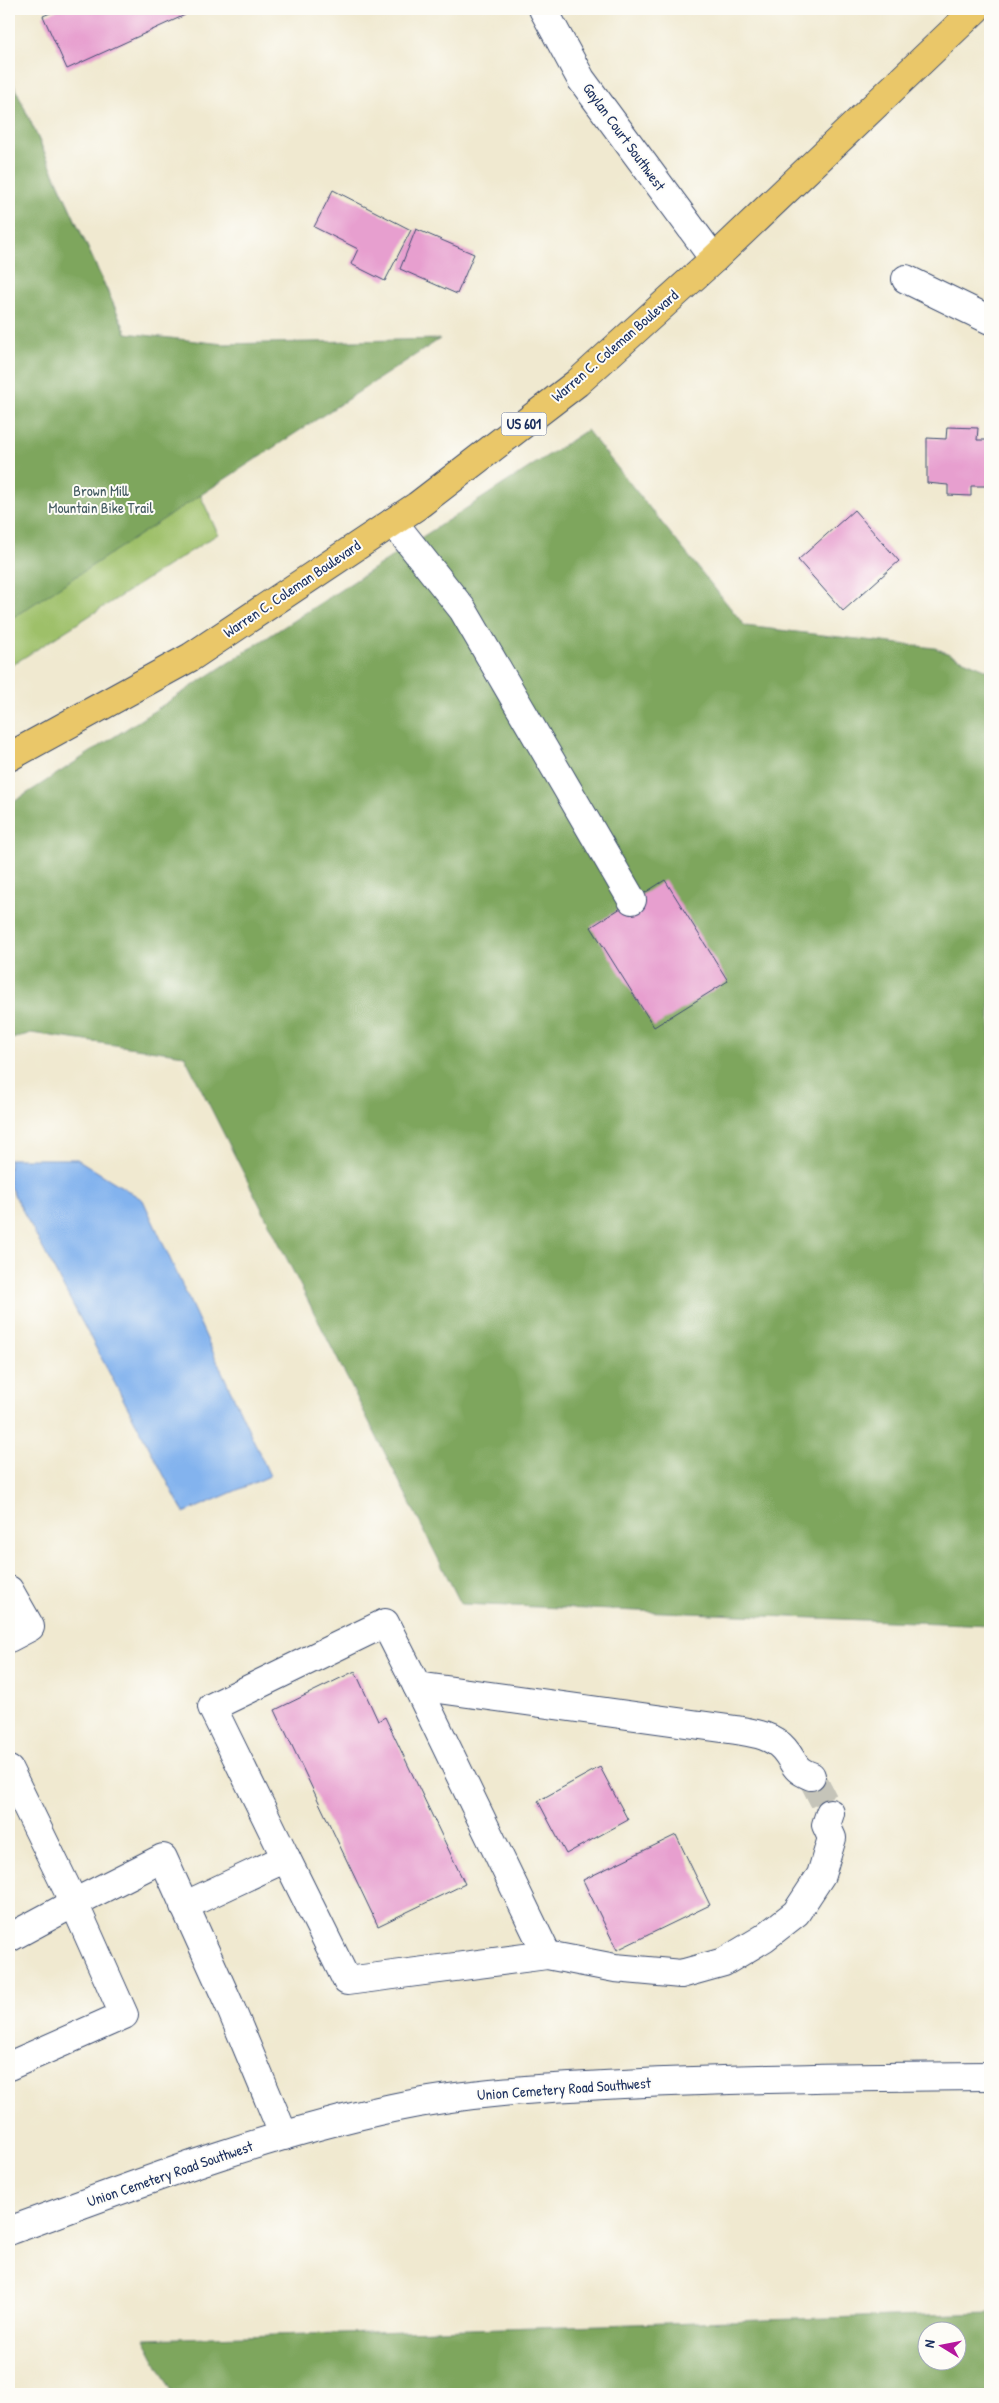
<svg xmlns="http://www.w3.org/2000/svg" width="999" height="2403" font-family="'Patrick Hand',sans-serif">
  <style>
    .green { fill: #9ec069; stroke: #5c7864 }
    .forest { fill: #7ea65d; stroke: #4c6a5e; fill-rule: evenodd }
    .water { fill: #83b3ee; stroke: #4f71a6 }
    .building { fill: #e79fcf }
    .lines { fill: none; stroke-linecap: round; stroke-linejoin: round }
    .minor-tunnel { stroke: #c5c4b9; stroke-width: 28; stroke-dasharray: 28 14; stroke-linecap: butt }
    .minor-casing { stroke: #3b4b6f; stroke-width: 30 }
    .highway-casing { stroke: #3b4b6f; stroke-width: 30 }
    .minor { stroke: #fff; stroke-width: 28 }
    .highway { stroke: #eac769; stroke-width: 28 }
    .labels { text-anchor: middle; stroke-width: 4; stroke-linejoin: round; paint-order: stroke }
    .shield { fill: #fdfcf7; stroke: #5f6c8c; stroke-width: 1 }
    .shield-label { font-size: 14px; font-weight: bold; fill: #1b2f5e }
    .street-label { font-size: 15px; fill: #1b2f5e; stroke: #fdfcf7 }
    .park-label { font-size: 15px; fill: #425a61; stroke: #fdfcf7 }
  </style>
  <rect width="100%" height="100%" fill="#fdfcf7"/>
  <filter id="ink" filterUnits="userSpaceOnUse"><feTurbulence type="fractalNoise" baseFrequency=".02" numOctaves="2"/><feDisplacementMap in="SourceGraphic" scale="10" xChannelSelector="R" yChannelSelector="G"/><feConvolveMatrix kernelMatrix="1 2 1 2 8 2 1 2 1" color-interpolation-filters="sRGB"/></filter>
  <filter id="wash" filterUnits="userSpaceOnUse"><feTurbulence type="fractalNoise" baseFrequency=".0096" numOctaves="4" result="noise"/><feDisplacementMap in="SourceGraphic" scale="20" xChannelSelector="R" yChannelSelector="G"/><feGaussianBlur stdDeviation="1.12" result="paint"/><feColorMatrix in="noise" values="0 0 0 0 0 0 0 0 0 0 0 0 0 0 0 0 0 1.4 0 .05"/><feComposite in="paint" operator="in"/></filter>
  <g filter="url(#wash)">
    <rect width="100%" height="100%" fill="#f0e9d0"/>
    <polygon class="green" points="9,74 218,534 9,667"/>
    <g class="forest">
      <polygon points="9,74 126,333 223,344 440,339 9,620"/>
      <polygon points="587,430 745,626 935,648 990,671 990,1625 461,1604 184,1055 31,1033 9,1040 9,805"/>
      <path d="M990,2313V2394H173L144,2339ZM926,2330H956V2360H926Z"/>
    </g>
    <polygon class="water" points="9,1159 77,1159 143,1200 270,1476 184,1513 9,1185"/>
    <g id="blocks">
      <g class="building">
        <polygon points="60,9 182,9 185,15 67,69 43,16"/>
        <polygon points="333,190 411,230 385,281 351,264 358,249 314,227"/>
        <polygon points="416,229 474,254 457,294 400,269"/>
        <polygon points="947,427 978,428 977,440 990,440 990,486 971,486 971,496 948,495 948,485 927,483 927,438 946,439"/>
        <polygon points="854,510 899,561 843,611 798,560"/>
        <polygon points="665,880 728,981 654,1027 591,927"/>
        <polygon points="355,1671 378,1721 385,1717 465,1884 378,1926 275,1710"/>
        <polygon points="600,1767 628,1820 566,1854 538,1801"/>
        <polygon points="676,1835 710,1905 617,1950 583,1880"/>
      </g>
    </g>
  </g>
  <g filter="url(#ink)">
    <use href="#blocks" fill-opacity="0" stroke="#3b4b6f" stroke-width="1"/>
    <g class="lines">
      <polyline class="minor-tunnel" points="811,1776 830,1813"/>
      <defs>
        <g id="minor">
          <polyline points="543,9 581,79 714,259"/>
          <polyline points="906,279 990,320"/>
          <polyline points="393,522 463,610 632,900"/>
          <polyline points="9,1590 30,1627 9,1638"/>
          <polyline points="417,1686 547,1955"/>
          <polyline points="9,1770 74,1903 163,1858 229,2004 284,2136"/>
          <path d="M286,1858L212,1707L385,1623L417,1686L736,1730C753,1733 772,1735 784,1749C796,1763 792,1769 811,1776"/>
          <polyline points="184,1906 286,1858 347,1981 547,1955 615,1968 681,1974 724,1962 764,1938 796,1913 821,1875 832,1838 826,1825 830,1813"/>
          <polyline points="9,1938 74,1903 124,2015 9,2066"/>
          <path d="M9,2231C135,2185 260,2136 392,2108C468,2092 545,2088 623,2084C745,2078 868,2077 990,2076"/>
        </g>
        <polyline id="highway" points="9,757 191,657 417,506 577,383 714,259 976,9"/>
      </defs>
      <use href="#minor" class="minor-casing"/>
      <use href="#highway" class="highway-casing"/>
      <use href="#minor" class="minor"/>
      <use href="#highway" class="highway"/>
    </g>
  </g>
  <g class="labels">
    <rect class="shield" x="501.5" y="412.5" width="45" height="23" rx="4"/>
    <g class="shield-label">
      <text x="524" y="429">US 601</text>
    </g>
    <g class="street-label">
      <text transform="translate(624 137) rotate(54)" y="5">Gaylan Court Southwest</text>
      <text transform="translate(615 346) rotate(-41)" y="5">Warren C. Coleman Boulevard</text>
      <text transform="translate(292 589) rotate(-34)" y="5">Warren C. Coleman Boulevard</text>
      <text transform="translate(564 2089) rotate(-4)" y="5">Union Cemetery Road Southwest</text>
      <text transform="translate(170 2174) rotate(-19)" y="5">Union Cemetery Road Southwest</text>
    </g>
    <g class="park-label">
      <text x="101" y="496">Brown Mill<tspan x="101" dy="17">Mountain Bike Trail</tspan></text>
    </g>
  </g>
  <rect width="999" height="2403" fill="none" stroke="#fdfcf7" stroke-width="30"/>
  <g transform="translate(942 2346) rotate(280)"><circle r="24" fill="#fdfcf7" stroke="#a3aaba"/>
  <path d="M0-4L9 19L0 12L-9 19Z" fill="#b5179e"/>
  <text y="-8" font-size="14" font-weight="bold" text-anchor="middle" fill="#1b2f5e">N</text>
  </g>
</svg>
